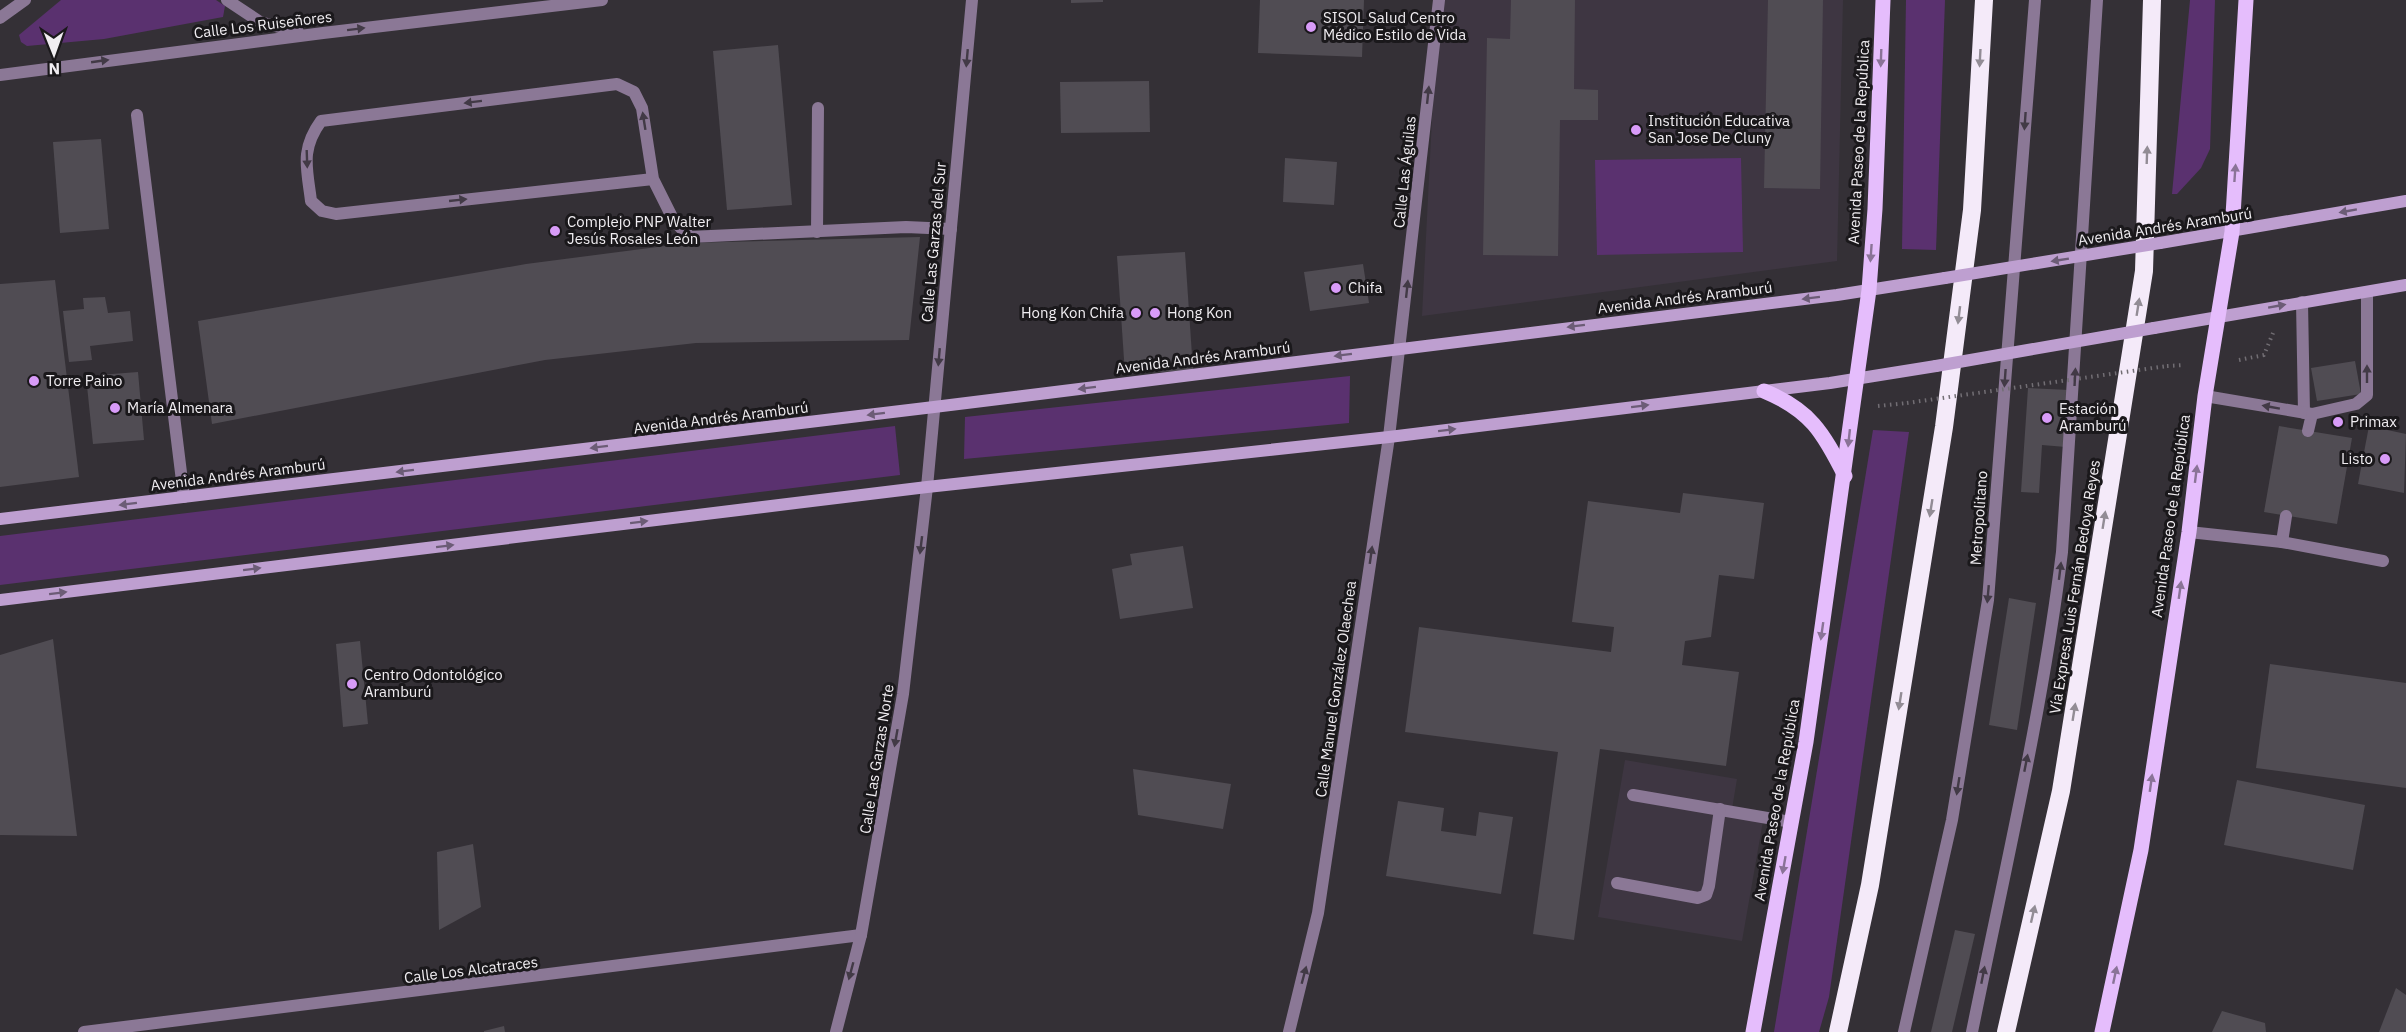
<svg xmlns="http://www.w3.org/2000/svg" width="2406" height="1032" font-family="'IBM Plex Sans',sans-serif">
  <style>
    .built { fill: #3e3642 }
    .green { fill: #5a316f }
    .building { fill: #504c53 }
    .lines { fill: none; stroke-linecap: round; stroke-linejoin: round }
    .path { stroke: #726e74; stroke-width: 4; stroke-dasharray: 1.5 4.5; stroke-linecap: butt }
    .service { stroke: #8b7896; stroke-width: 12 }
    .minor { stroke: #8b7896; stroke-width: 12 }
    .secondary { stroke: #be9fd0; stroke-width: 12 }
    .primary { stroke: #e5bdfc; stroke-width: 15 }
    .motorway { stroke: #f4eaf9; stroke-width: 18 }
    .path-bridge { stroke: #726e74; stroke-width: 4; stroke-dasharray: 1.5 4.5; stroke-linecap: butt }
    .secondary-bridge { stroke: #be9fd0; stroke-width: 12 }
    .oneway { fill: #423a46 }
    .oneway2 { fill: #8a7397 }
    .oneway3 { fill: #928c95 }
    .oneway4 { fill: #6c5c76 }
    .poi-dot { fill: #d89bf8; stroke: #1a181b; stroke-width: 2 }
    .labels { text-anchor: middle; stroke-width: 6; stroke-linejoin: round; paint-order: stroke }
    .poi-label { font-size: 15px; fill: #f0edf1; stroke: #1a181b; text-anchor: start }
    .street-label { font-size: 15px; fill: #f0edf1; stroke: #1a181b }
  </style>
  <rect width="100%" height="100%" fill="#343036"/>
  <g class="built">
    <polygon points="1438,0 1843,0 1837,261 1422,316"/>
    <polygon points="1625,760 1737,779 1731,815 1763,821 1742,941 1598,917"/>
  </g>
  <g class="green">
    <polygon points="61,0 216,0 225,6 223,17 104,39 27,46 21,42 19,35"/>
    <polygon points="1906,0 1945,0 1936,250 1902,249"/>
    <polygon points="2190,0 2215,0 2210,149 2201,168 2177,194 2172,194"/>
    <polygon points="1741,158 1743,252 1597,255 1595,160"/>
    <polygon points="1350,376 1349,423 964,459 965,417"/>
    <polygon points="895,426 900,475 0,585 0,536"/>
    <polygon points="1873,430 1909,432 1829,997 1819,1032 1774,1032"/>
  </g>
  <g class="building">
    <polygon points="1071,0 1103,0 1103,2 1071,3"/>
    <polygon points="1260,0 1364,0 1362,57 1258,53"/>
    <polygon points="1511,0 1575,0 1574,89 1598,90 1598,120 1560,120 1558,256 1483,255 1487,38 1510,39"/>
    <polygon points="1768,0 1823,0 1820,189 1764,188"/>
    <polygon points="778,45 792,205 727,210 713,51"/>
    <polygon points="1149,81 1150,132 1061,133 1060,82"/>
    <polygon points="101,139 109,229 60,233 53,142"/>
    <polygon points="1285,158 1337,162 1334,205 1283,202"/>
    <polygon points="920,237 909,340 696,343 545,360 212,424 198,321 526,264 688,243"/>
    <polygon points="1185,252 1193,370 1125,374 1117,256"/>
    <polygon points="1363,264 1369,303 1310,311 1304,272"/>
    <polygon points="55,280 79,477 0,487 0,284"/>
    <polygon points="105,297 108,313 130,311 133,341 90,346 92,360 69,362 63,311 84,309 83,298"/>
    <polygon points="2355,361 2361,394 2317,401 2311,368"/>
    <polygon points="138,372 144,440 93,444 86,376"/>
    <polygon points="2028,388 2069,390 2066,447 2042,445 2039,493 2021,492"/>
    <polygon points="2279,426 2352,438 2337,524 2264,512"/>
    <polygon points="2369,426 2406,434 2404,493 2358,484"/>
    <polygon points="1683,493 1764,503 1754,579 1719,575 1711,637 1685,641 1682,665 1739,672 1726,766 1600,749 1574,940 1533,934 1558,752 1405,732 1419,627 1611,652 1614,627 1572,622 1588,501 1680,513"/>
    <polygon points="1183,546 1193,608 1120,619 1112,569 1132,565 1130,554"/>
    <polygon points="2009,598 2036,603 2017,730 1989,725"/>
    <polygon points="53,639 77,836 0,835 0,655"/>
    <polygon points="360,641 368,724 343,727 336,644"/>
    <polygon points="2270,664 2406,683 2406,788 2256,768"/>
    <polygon points="1133,769 1231,784 1223,829 1138,815"/>
    <polygon points="2237,780 2365,805 2353,870 2224,845"/>
    <polygon points="1398,801 1444,808 1441,831 1476,836 1479,812 1513,817 1501,894 1386,876"/>
    <polygon points="473,844 481,907 439,930 437,852"/>
    <polygon points="1955,930 1975,934 1952,1032 1931,1032"/>
    <polygon points="2396,988 2406,995 2406,1032 2379,1032"/>
    <polygon points="2222,1011 2265,1023 2266,1032 2212,1032"/>
    <polygon points="504,1026 505,1032 484,1032 484,1031"/>
  </g>
  <g class="lines">
    <g class="path">
      <polyline points="2239,360 2264,355 2273,333"/>
      <polyline points="2167,366 2184,365"/>
      <polyline points="1878,406 1907,403"/>
    </g>
    <g class="service">
      <polyline points="137,115 184,497"/>
      <path d="M653,179L336,214L322,211L311,201C307,168 300,150 321,121L617,84L634,92L642,108L653,179L674,221L690,237L906,227L951,229"/>
      <polyline points="817,232 818,108"/>
      <polyline points="2302,302 2304,413"/>
      <polyline points="2205,396 2312,414 2308,431"/>
      <polyline points="2312,414 2356,404 2367,395 2367,292"/>
      <polyline points="2189,532 2282,542 2286,516"/>
      <polyline points="2282,542 2383,561"/>
      <polyline points="1633,795 1791,822"/>
      <polyline points="1617,883 1698,898 1706,895 1709,886 1720,809"/>
      <polyline points="1904,1032 1952,820 1988,600 2035,0"/>
      <path d="M1972,1032C2004,873 2042,714 2062,552L2097,0"/>
    </g>
    <g class="minor">
      <polyline points="227,0 260,22 298,32"/>
      <polyline points="0,18 25,0"/>
      <polyline points="0,75 323,33 602,0"/>
      <polyline points="84,1032 861,935"/>
      <polyline points="836,1032 861,935 903,694 927,487 972,0"/>
      <polyline points="1289,1032 1318,913 1389,437 1439,0"/>
    </g>
    <g class="secondary">
      <polyline points="2160,243 2406,201"/>
      <polyline points="2154,328 2406,285"/>
      <polyline points="0,519 934,407 1837,295 1945,278"/>
      <polyline points="0,600 927,487 1389,437 1830,383 1936,366"/>
    </g>
    <g class="primary">
      <path d="M1764,391C1810,410 1823,432 1845,476"/>
      <polyline points="1753,1032 1806,742 1869,290 1875,209 1883,0"/>
      <polyline points="2102,1032 2141,850 2189,532 2205,396 2232,232 2246,0"/>
    </g>
    <g class="motorway">
      <polyline points="1838,1032 1870,885 1944,427 1972,210 1984,0"/>
      <polyline points="2006,1032 2061,791 2144,271 2152,0"/>
    </g>
    <polyline class="path-bridge" points="1907,403 2167,366"/>
    <g class="secondary-bridge">
      <polyline points="1945,278 2160,243"/>
      <polyline points="1936,366 2154,328"/>
    </g>
  </g>
  <defs><path id="oneway-solid" d="M-6-.8H1V-3.2L6.5 0L1 3.2V.8H-6Z" transform="scale(1.5)"/></defs>
  <g class="oneway">
    <use href="#oneway-solid" transform="translate(356 29) rotate(-7)"/>
    <use href="#oneway-solid" transform="translate(967 58) rotate(95)"/>
    <use href="#oneway-solid" transform="translate(100 61) rotate(-8)"/>
    <use href="#oneway-solid" transform="translate(1428 95) rotate(-84)"/>
    <use href="#oneway-solid" transform="translate(473 102) rotate(173)"/>
    <use href="#oneway-solid" transform="translate(644 121) rotate(-99)"/>
    <use href="#oneway-solid" transform="translate(2025 121) rotate(94)"/>
    <use href="#oneway-solid" transform="translate(307 159) rotate(88)"/>
    <use href="#oneway-solid" transform="translate(458 200) rotate(-6)"/>
    <use href="#oneway-solid" transform="translate(1407 289) rotate(-84)"/>
    <use href="#oneway-solid" transform="translate(939 357) rotate(95)"/>
    <use href="#oneway-solid" transform="translate(2367 374) rotate(-90)"/>
    <use href="#oneway-solid" transform="translate(2075 377) rotate(-87)"/>
    <use href="#oneway-solid" transform="translate(2005 378) rotate(94)"/>
    <use href="#oneway-solid" transform="translate(2271 407) rotate(-170)"/>
    <use href="#oneway-solid" transform="translate(921 545) rotate(97)"/>
    <use href="#oneway-solid" transform="translate(1371 555) rotate(-82)"/>
    <use href="#oneway-solid" transform="translate(2060 571) rotate(-83)"/>
    <use href="#oneway-solid" transform="translate(1988 594) rotate(95)"/>
    <use href="#oneway-solid" transform="translate(896 738) rotate(100)"/>
    <use href="#oneway-solid" transform="translate(2026 763) rotate(-79)"/>
    <use href="#oneway-solid" transform="translate(1958 786) rotate(99)"/>
    <use href="#oneway-solid" transform="translate(851 971) rotate(105)"/>
    <use href="#oneway-solid" transform="translate(1304 975) rotate(-75)"/>
    <use href="#oneway-solid" transform="translate(1983 975) rotate(-79)"/>
  </g>
  <g class="oneway2">
    <use href="#oneway-solid" transform="translate(1881 58) rotate(92)"/>
    <use href="#oneway-solid" transform="translate(2235 173) rotate(-86)"/>
    <use href="#oneway-solid" transform="translate(1871 253) rotate(94)"/>
    <use href="#oneway-solid" transform="translate(1849 438) rotate(96)"/>
    <use href="#oneway-solid" transform="translate(2196 474) rotate(-83)"/>
    <use href="#oneway-solid" transform="translate(2180 590) rotate(-82)"/>
    <use href="#oneway-solid" transform="translate(1822 631) rotate(98)"/>
    <use href="#oneway-solid" transform="translate(2151 783) rotate(-82)"/>
    <use href="#oneway-solid" transform="translate(1784 865) rotate(100)"/>
    <use href="#oneway-solid" transform="translate(2115 975) rotate(-78)"/>
  </g>
  <g class="oneway3">
    <use href="#oneway-solid" transform="translate(1980 58) rotate(93)"/>
    <use href="#oneway-solid" transform="translate(2147 155) rotate(-88)"/>
    <use href="#oneway-solid" transform="translate(2138 307) rotate(-81)"/>
    <use href="#oneway-solid" transform="translate(1959 315) rotate(97)"/>
    <use href="#oneway-solid" transform="translate(1931 508) rotate(99)"/>
    <use href="#oneway-solid" transform="translate(2104 520) rotate(-81)"/>
    <use href="#oneway-solid" transform="translate(1900 701) rotate(99)"/>
    <use href="#oneway-solid" transform="translate(2074 712) rotate(-81)"/>
    <use href="#oneway-solid" transform="translate(2033 914) rotate(-77)"/>
  </g>
  <g class="oneway4">
    <use href="#oneway-solid" transform="translate(2348 211) rotate(170)"/>
    <use href="#oneway-solid" transform="translate(2060 260) rotate(171)"/>
    <use href="#oneway-solid" transform="translate(1811 298) rotate(173)"/>
    <use href="#oneway-solid" transform="translate(2277 306) rotate(-10)"/>
    <use href="#oneway-solid" transform="translate(1576 326) rotate(173)"/>
    <use href="#oneway-solid" transform="translate(1343 355) rotate(173)"/>
    <use href="#oneway-solid" transform="translate(1087 388) rotate(173)"/>
    <use href="#oneway-solid" transform="translate(1640 406) rotate(-7)"/>
    <use href="#oneway-solid" transform="translate(876 414) rotate(173)"/>
    <use href="#oneway-solid" transform="translate(1447 430) rotate(-7)"/>
    <use href="#oneway-solid" transform="translate(599 447) rotate(173)"/>
    <use href="#oneway-solid" transform="translate(405 471) rotate(173)"/>
    <use href="#oneway-solid" transform="translate(128 504) rotate(173)"/>
    <use href="#oneway-solid" transform="translate(639 522) rotate(-7)"/>
    <use href="#oneway-solid" transform="translate(445 546) rotate(-7)"/>
    <use href="#oneway-solid" transform="translate(252 569) rotate(-7)"/>
    <use href="#oneway-solid" transform="translate(58 593) rotate(-7)"/>
  </g>
  <g class="poi-dot">
    <circle cx="1311" cy="27" r="6"/>
    <circle cx="1636" cy="130" r="6"/>
    <circle cx="555" cy="231" r="6"/>
    <circle cx="1336" cy="288" r="6"/>
    <circle cx="1136" cy="313" r="6"/>
    <circle cx="1155" cy="313" r="6"/>
    <circle cx="34" cy="381" r="6"/>
    <circle cx="115" cy="408" r="6"/>
    <circle cx="2047" cy="418" r="6"/>
    <circle cx="2338" cy="422" r="6"/>
    <circle cx="2385" cy="459" r="6"/>
    <circle cx="352" cy="684" r="6"/>
  </g>
  <g class="labels">
    <g class="poi-label">
      <text x="1323" y="23">SISOL Salud Centro<tspan x="1323" dy="17">Médico Estilo de Vida</tspan></text>
      <text x="1648" y="126">Institución Educativa<tspan x="1648" dy="17">San Jose De Cluny</tspan></text>
      <text x="567" y="227">Complejo PNP Walter<tspan x="567" dy="17">Jesús Rosales León</tspan></text>
      <text x="1348" y="293">Chifa</text>
      <text x="1124" y="318" text-anchor="end">Hong Kon Chifa</text>
      <text x="1167" y="318">Hong Kon</text>
      <text x="46" y="386">Torre Paino</text>
      <text x="127" y="413">María Almenara</text>
      <text x="2059" y="414">Estación<tspan x="2059" dy="17">Aramburú</tspan></text>
      <text x="2350" y="427">Primax</text>
      <text x="2373" y="464" text-anchor="end">Listo</text>
      <text x="364" y="680">Centro Odontológico<tspan x="364" dy="17">Aramburú</tspan></text>
    </g>
    <g class="street-label">
      <text transform="translate(263 25) rotate(-7)" y="5">Calle Los Ruiseñores</text>
      <text transform="translate(1859 142) rotate(-87)" y="5">Avenida Paseo de la República</text>
      <text transform="translate(1405 172) rotate(-84)" y="5">Calle Las Águilas</text>
      <text transform="translate(2165 227) rotate(-9)" y="5">Avenida Andrés Aramburú</text>
      <text transform="translate(934 242) rotate(-85)" y="5">Calle Las Garzas del Sur</text>
      <text transform="translate(1685 298) rotate(-7)" y="5">Avenida Andrés Aramburú</text>
      <text transform="translate(1203 358) rotate(-7)" y="5">Avenida Andrés Aramburú</text>
      <text transform="translate(721 418) rotate(-7)" y="5">Avenida Andrés Aramburú</text>
      <text transform="translate(238 475) rotate(-7)" y="5">Avenida Andrés Aramburú</text>
      <text transform="translate(2171 516) rotate(-82)" y="5">Avenida Paseo de la República</text>
      <text transform="translate(1979 518) rotate(-86)" y="5">Metropolitano</text>
      <text transform="translate(2075 587) rotate(-81)" y="5">Vía Expresa Luis Fernán Bedoya Reyes</text>
      <text transform="translate(1336 689) rotate(-82)" y="5">Calle Manuel González Olaechea</text>
      <text transform="translate(877 759) rotate(-81)" y="5">Calle Las Garzas Norte</text>
      <text transform="translate(1777 800) rotate(-80)" y="5">Avenida Paseo de la República</text>
      <text transform="translate(471 970) rotate(-7)" y="5">Calle Los Alcatraces</text>
    </g>
  </g>
  <g transform="translate(54 54) rotate(179)" stroke="#1a181b" stroke-width="4.5" paint-order="stroke">
  <path d="M0-4.5L10 22L0 15L-10 22Z" fill="#f0edf1"/>
  <text y="-9" font-size="16" font-weight="bold" text-anchor="middle" fill="#f0edf1">N</text>
  </g>
</svg>
